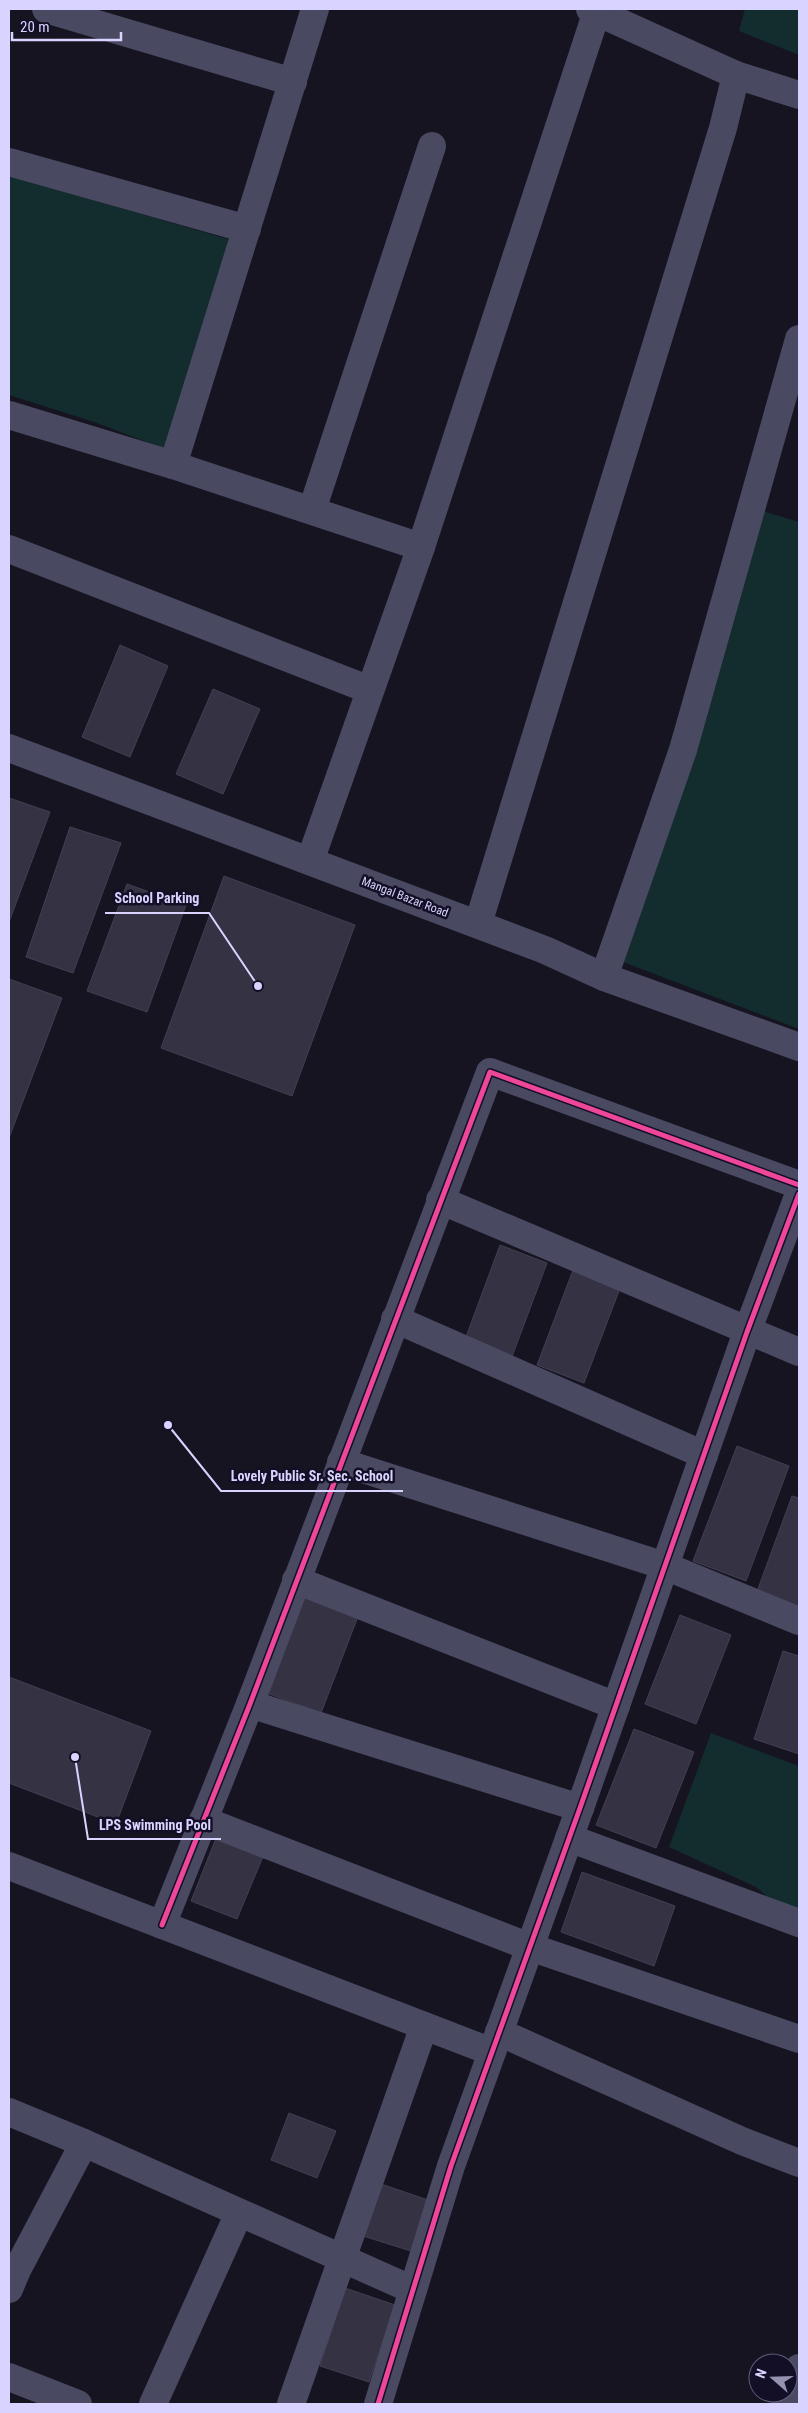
<svg xmlns="http://www.w3.org/2000/svg" width="808" height="2413" font-family="'Roboto Condensed',sans-serif">
  <style>
    .green { fill: #132c2d }
    .building { fill: #343243; stroke: #433f54 }
    .lines { fill: none; stroke-linecap: round; stroke-linejoin: round }
    .street { stroke: #4a4962; stroke-width: 28 }
    .cycleway-casing { stroke: #130f26; stroke-width: 8 }
    .cycleway { stroke: #ed469a; stroke-width: 5 }
    .labels { text-anchor: middle; stroke-width: 5; stroke-linejoin: round; paint-order: stroke }
    .street-label { font-size: 12px; fill: #d9d4ff; stroke: #130f26 }
    .leader { fill: none; stroke: #d9d4ff; stroke-width: 2 }
    .callout-dot { fill: #d9d4ff; stroke: #130f26; stroke-width: 2 }
    .callout-label { font-size: 14px; text-anchor: middle; font-weight: bold; fill: #d9d4ff; stroke: #130f26; stroke-width: 5; stroke-linejoin: round; paint-order: stroke }
  </style>
  <rect width="100%" height="100%" fill="#161421"/>
  <g class="green">
    <polygon points="745,9 799,9 799,55 739,31"/>
    <polygon points="10,176 231,240 168,450 94,422 9,395"/>
    <polygon points="746,506 799,522 799,1029 602,954"/>
    <polygon points="711,1733 799,1766 799,1910 770,1899 756,1887 669,1847"/>
  </g>
  <g class="building">
    <polygon points="120,645 168,666 130,757 82,737"/>
    <polygon points="213,689 260,709 223,794 176,774"/>
    <polygon points="9,798 50,812 9,922"/>
    <polygon points="70,827 121,843 73,973 26,957"/>
    <polygon points="224,876 355,925 292,1096 161,1048"/>
    <polygon points="127,884 186,905 147,1012 87,991"/>
    <polygon points="9,979 62,998 9,1138"/>
    <polygon points="500,1245 547,1263 510,1362 463,1345"/>
    <polygon points="575,1265 622,1283 584,1383 537,1365"/>
    <polygon points="737,1446 789,1466 746,1581 693,1561"/>
    <polygon points="792,1496 799,1498 799,1613 755,1597"/>
    <polygon points="308,1585 362,1606 321,1713 267,1693"/>
    <polygon points="680,1615 731,1635 696,1724 645,1704"/>
    <polygon points="783,1651 799,1656 799,1754 754,1739"/>
    <polygon points="9,1677 151,1731 116,1824 9,1783"/>
    <polygon points="634,1729 694,1752 656,1848 596,1825"/>
    <polygon points="220,1828 267,1847 237,1919 191,1901"/>
    <polygon points="582,1872 675,1906 654,1966 561,1932"/>
    <polygon points="289,2113 336,2131 317,2178 271,2160"/>
    <polygon points="381,2184 428,2200 411,2251 363,2236"/>
    <polygon points="345,2288 395,2305 369,2382 320,2366"/>
  </g>
  <g class="lines">
    <g class="street">
      <polyline points="46,9 293,82"/>
      <polyline points="590,9 736,75 799,95"/>
      <polyline points="9,162 247,229"/>
      <polyline points="9,415 173,465 315,9"/>
      <polyline points="173,465 421,547"/>
      <polyline points="312,510 432,146"/>
      <polyline points="9,549 370,690"/>
      <polyline points="9,748 545,950 604,977 799,1047"/>
      <polyline points="310,861 421,547 597,11"/>
      <polyline points="478,924 723,128 736,75"/>
      <polyline points="604,977 683,750 799,339"/>
      <polyline points="440,1200 799,1352"/>
      <polyline points="395,1319 704,1455"/>
      <polyline points="341,1462 665,1566 799,1621"/>
      <polyline points="296,1580 616,1706"/>
      <polyline points="250,1704 580,1808"/>
      <polyline points="203,1820 530,1947 799,2039"/>
      <polyline points="569,1838 799,1923"/>
      <polyline points="9,1866 492,2052"/>
      <polyline points="162,1925 250,1704 490,1072 799,1185"/>
      <polyline points="499,2032 742,2141 799,2163"/>
      <polyline points="9,2112 84,2143 413,2290"/>
      <polyline points="9,2289 17,2270 84,2143"/>
      <polyline points="9,2377 78,2404"/>
      <polyline points="153,2404 239,2213"/>
      <polyline points="291,2404 424,2026"/>
      <polyline points="378,2404 451,2166 580,1808 747,1332 799,1194"/>
      <polyline points="785,2404 799,2368"/>
    </g>
    <defs>
      <g id="cycleway">
        <polyline points="162,1925 250,1704 490,1072 799,1185"/>
        <polyline points="378,2404 451,2166 580,1808 747,1332 799,1194"/>
      </g>
    </defs>
    <use href="#cycleway" class="cycleway-casing"/>
    <use href="#cycleway" class="cycleway"/>
  </g>
  <g class="labels">
    <g class="street-label">
      <text transform="translate(405 897) rotate(21)" y="4">Mangal Bazar Road</text>
    </g>
  </g>
  <path class="leader" d="M258 986L209 913H105M168 1425L221 1491H403M75 1757L88 1839H221"/>
  <g class="callout-dot">
    <circle cx="258" cy="986" r="5"/>
    <circle cx="168" cy="1425" r="5"/>
    <circle cx="75" cy="1757" r="5"/>
  </g>
  <g class="callout-label">
    <text x="157" y="903">School Parking</text>
    <text x="312" y="1481">Lovely Public Sr. Sec. School</text>
    <text x="155" y="1830">LPS Swimming Pool</text>
  </g>
  <rect width="808" height="2413" fill="none" stroke="#d9d4ff" stroke-width="20"/>
  <g transform="translate(773 2378) rotate(290)"><circle r="24" fill="#130f26" stroke="#625e7d"/>
  <path d="M0-4L9 19L0 12L-9 19Z" fill="#9591b1"/>
  <text y="-8" font-size="14" font-weight="bold" text-anchor="middle" fill="#d9d4ff">N</text>
  </g>
  <path d="M12 32v8h109v-8" fill="none" stroke="#d9d4ff" stroke-width="2.5"/>
  <text x="20" y="32" font-size="15" fill="#d9d4ff" stroke="#130f26" stroke-width="4" paint-order="stroke">20 m</text>
</svg>
